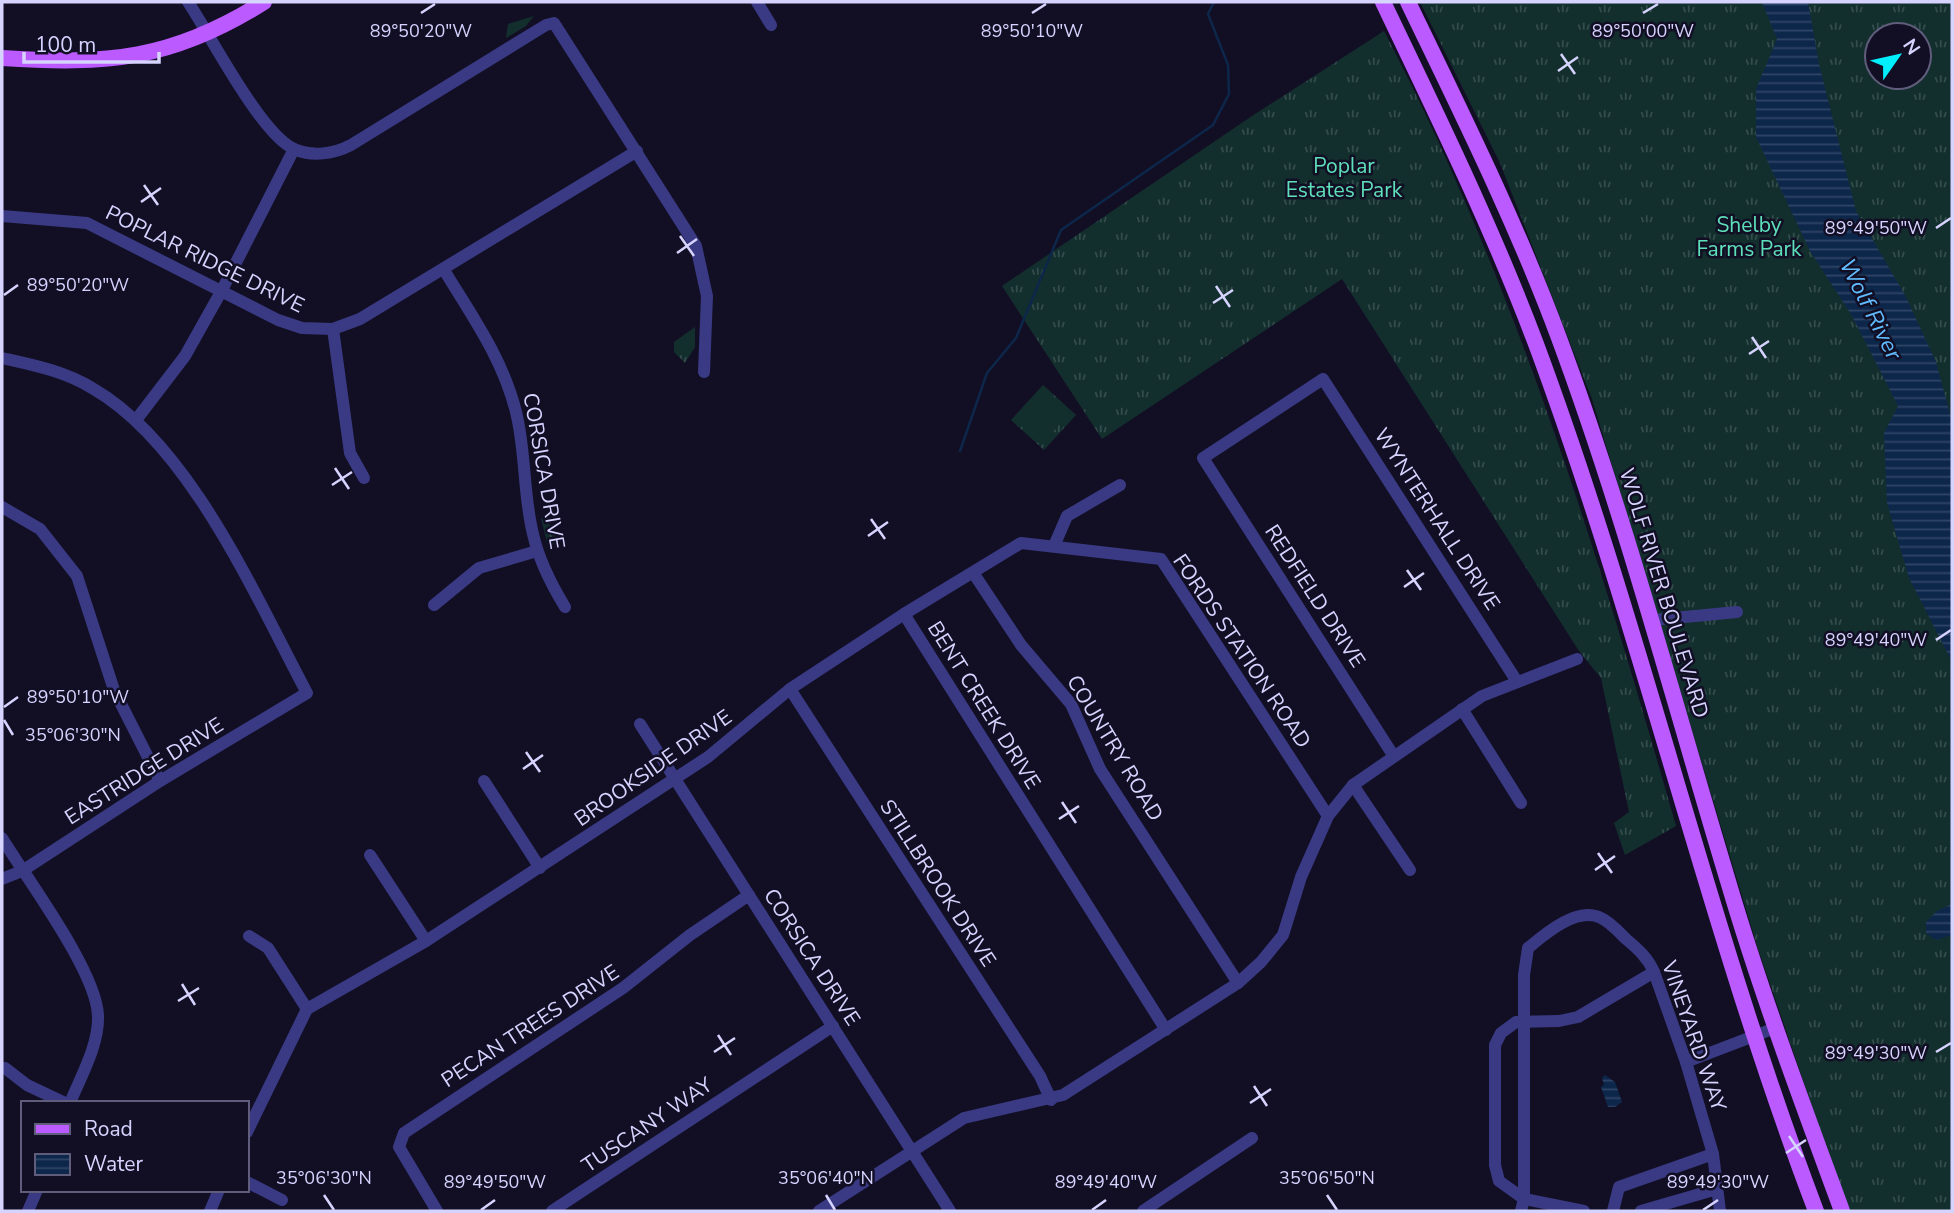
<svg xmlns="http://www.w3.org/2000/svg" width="1954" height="1213" font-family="'Nunito Sans',sans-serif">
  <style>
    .grass { fill: url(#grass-tufts); fill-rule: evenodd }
    .pitch { fill: #122f2d }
    .water { fill: url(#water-rules) }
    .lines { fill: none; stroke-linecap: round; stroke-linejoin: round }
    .stream { stroke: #0d274b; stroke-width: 2.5 }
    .minor { stroke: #3a3a84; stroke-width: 12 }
    .major { stroke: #ba5aff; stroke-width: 16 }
    .ticks { fill: none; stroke: #d6d3ff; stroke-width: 2.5 }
    .labels { text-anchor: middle; stroke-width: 5; stroke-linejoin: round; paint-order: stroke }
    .park-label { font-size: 21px; fill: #5ee0ba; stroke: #120f25 }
    .street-label { font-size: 21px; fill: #d6d3ff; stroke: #120f25 }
    .water-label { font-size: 23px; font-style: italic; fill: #61bcff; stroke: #120f25 }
    .ticks-label { font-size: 18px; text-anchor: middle; fill: #d6d3ff; stroke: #120f25; stroke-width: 5; stroke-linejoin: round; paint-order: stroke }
  </style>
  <defs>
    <pattern id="grass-tufts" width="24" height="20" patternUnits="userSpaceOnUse" patternTransform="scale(1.75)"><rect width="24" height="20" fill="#122f2d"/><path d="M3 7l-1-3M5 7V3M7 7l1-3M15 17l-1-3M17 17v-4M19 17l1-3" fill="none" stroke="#344c4c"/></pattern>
    <pattern id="water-rules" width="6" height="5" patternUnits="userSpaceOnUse" patternTransform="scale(1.75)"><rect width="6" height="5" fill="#0d274b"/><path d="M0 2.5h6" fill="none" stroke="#304566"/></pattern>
  </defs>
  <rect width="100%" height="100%" fill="#120f25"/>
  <g class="grass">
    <path d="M1420,2H1952V1211H1848L1758,949L1592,399L1500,163ZM1877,35H1919V77H1877Z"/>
    <polygon points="534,16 526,26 506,38 508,24"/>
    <path d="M1384,31C1516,284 1598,553 1676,826L1625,855L1614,823L1629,812L1601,678L1579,651L1342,279L1102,439L1002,286L1252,116Z"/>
    <polygon points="695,327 695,347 685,363 674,352 674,342"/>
    <polygon points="1043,385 1076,415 1044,450 1011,420"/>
    <path d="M541,518C553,524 558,534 553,548L549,551Z"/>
  </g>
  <g class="pitch">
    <polygon points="1042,393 1053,403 1031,426 1020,416"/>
    <polygon points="1056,406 1067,416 1046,439 1035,429"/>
  </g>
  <g class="water">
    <polygon points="1762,2 1808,2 1819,64 1856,211 1906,297 1936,362 1952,421 1952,662 1909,578 1887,503 1884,433 1898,406 1852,316 1810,251 1756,137 1756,89 1777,39"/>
    <polygon points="1952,904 1952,935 1936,940 1926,933 1926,922 1937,911"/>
    <polygon points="1605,1075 1615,1082 1622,1102 1615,1107 1608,1107 1601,1087 1604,1085 1602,1078"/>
  </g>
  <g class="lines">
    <polyline class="stream" points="960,451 987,373 1016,338 1061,230 1213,125 1229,94 1228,65 1208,14 1214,2"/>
    <g class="minor">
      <path d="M188,2C211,36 260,133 294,149C312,157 334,154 351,145L546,25L554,23L696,246L707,296L704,372"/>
      <polyline points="757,2 771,25"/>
      <polyline points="2,216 87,223 278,320 302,328 333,329 360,319 637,151"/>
      <path d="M444,270C472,316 503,359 516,412C526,452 523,494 533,534C539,561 551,584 565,607"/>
      <polyline points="333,329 350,453 364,478"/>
      <path d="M2,358C33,365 64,371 92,388C190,444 255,596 307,693L160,781L22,871L2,879"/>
      <polyline points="136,420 185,356 222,290 294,149"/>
      <polyline points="2,507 40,529 77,576 114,690 160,781"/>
      <polyline points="1054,546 1067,516 1120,485"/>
      <polyline points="974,574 1021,645 1071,704 1100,769 1238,983"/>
      <polyline points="434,605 479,568 537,551"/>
      <polyline points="904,614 1166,1030"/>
      <polyline points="1653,620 1737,612"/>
      <polyline points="790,689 1040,1076 1051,1100"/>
      <polyline points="1462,709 1521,803"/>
      <polyline points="640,724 950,1211"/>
      <polyline points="1393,755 1203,458 1323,379 1516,680"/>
      <polyline points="484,781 540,868"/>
      <polyline points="1353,785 1410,870"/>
      <path d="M2,838C27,879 97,972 98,1016C99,1045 81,1076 70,1103"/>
      <polyline points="370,855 426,941"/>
      <polyline points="249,936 268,948 307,1009"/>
      <polyline points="1686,1062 1775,1028"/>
      <polyline points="5,1068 27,1085 65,1103"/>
      <polyline points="247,1132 307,1009 426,941 708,757 790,689 904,614 1021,543 1161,559 1328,816"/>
      <polyline points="247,1182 282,1200"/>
      <polyline points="28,1211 37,1190"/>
      <polyline points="210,1211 219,1190"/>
      <polyline points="437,1211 399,1147 404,1133 623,988 690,935 749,895"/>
      <polyline points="552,1211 833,1026"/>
      <polyline points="819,1211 964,1118 1063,1095 1238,983 1261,962 1283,935 1301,877 1328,816 1353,785 1482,696 1577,659"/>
      <polyline points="1143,1211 1252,1138"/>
      <path d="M1521,1211L1524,1199V975L1528,948C1545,934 1577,906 1601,918C1610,922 1619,932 1626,939C1638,949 1648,958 1654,972L1686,1062L1713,1154L1720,1211"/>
      <polyline points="1584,1211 1524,1199 1499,1181 1495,1165 1495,1045 1501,1033 1516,1022 1559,1021 1578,1017 1654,972"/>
      <polyline points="1613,1211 1619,1187 1713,1154"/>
      <polyline points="1641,1211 1717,1189"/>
    </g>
    <g class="major">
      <path d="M1383,2C1437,115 1492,227 1536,344C1642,629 1708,927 1816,1211"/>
      <path d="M1408,2C1461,112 1516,222 1559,338C1625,516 1673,699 1728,881C1761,993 1802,1102 1842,1211"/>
      <path d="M2,58C107,65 172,60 264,2"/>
    </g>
  </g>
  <path class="ticks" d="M421,13L435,4M1032,13L1046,4M1643,13L1658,4M1561,54L1575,74M1558,71L1578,57M144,185L158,205M141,202L161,188M1936,228L1951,218M680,236L694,256M677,253L697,239M1216,286L1230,307M4,295L18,285M1213,303L1233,290M1752,337L1766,358M1749,354L1769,341M335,468L349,489M332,485L352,472M871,519L885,539M868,536L888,522M1407,570L1421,590M1404,587L1424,573M1936,640L1951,630M4,707L18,697M4,720L13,735M526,752L540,772M523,769L543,755M1062,802L1076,823M1059,819L1079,806M1598,853L1612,873M1595,870L1615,856M182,984L195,1005M178,1001L199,988M718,1035L731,1055M714,1052L735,1038M1936,1052L1951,1043M1254,1086L1267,1106M1250,1103L1271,1089M1789,1136L1803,1157M1786,1153L1806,1140M324,1195L334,1210M826,1195L835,1210M1327,1195L1337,1210M481,1210L495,1200M1092,1210L1106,1200M1703,1210L1718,1200"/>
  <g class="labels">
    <g class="park-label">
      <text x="1344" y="173">Poplar<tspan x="1344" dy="24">Estates Park</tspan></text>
      <text x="1749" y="232">Shelby<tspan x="1749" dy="24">Farms Park</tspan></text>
    </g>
    <g class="street-label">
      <text transform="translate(205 259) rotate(26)" y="7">POPLAR RIDGE DRIVE</text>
      <text transform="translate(544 471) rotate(80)" y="7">CORSICA DRIVE</text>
      <text transform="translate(1437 519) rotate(57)" y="7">WYNTERHALL DRIVE</text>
      <text transform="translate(1664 593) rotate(73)" y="7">WOLF RIVER BOULEVARD</text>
      <text transform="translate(1315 596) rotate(57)" y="7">REDFIELD DRIVE</text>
      <text transform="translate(1242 651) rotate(56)" y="7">FORDS STATION ROAD</text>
      <text transform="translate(984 705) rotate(58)" y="7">BENT CREEK DRIVE</text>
      <text transform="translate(1115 748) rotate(59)" y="7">COUNTRY ROAD</text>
      <text transform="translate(653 768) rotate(-35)" y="7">BROOKSIDE DRIVE</text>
      <text transform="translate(144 771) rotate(-32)" y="7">EASTRIDGE DRIVE</text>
      <text transform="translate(938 883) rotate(57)" y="7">STILLBROOK DRIVE</text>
      <text transform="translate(812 957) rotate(57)" y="7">CORSICA DRIVE</text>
      <text transform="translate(530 1026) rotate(-33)" y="7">PECAN TREES DRIVE</text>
      <text transform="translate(1694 1036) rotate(71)" y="7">VINEYARD WAY</text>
      <text transform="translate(647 1125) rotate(-34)" y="7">TUSCANY WAY</text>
    </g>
    <g class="water-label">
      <text transform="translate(1871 309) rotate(63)" y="8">Wolf River</text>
    </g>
  </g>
  <g class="ticks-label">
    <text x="1032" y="37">89°50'10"W</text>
    <text x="421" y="37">89°50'20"W</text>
    <text x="1643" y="37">89°50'00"W</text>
    <text x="1876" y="234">89°49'50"W</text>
    <text x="78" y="291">89°50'20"W</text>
    <text x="1876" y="646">89°49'40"W</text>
    <text x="78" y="703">89°50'10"W</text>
    <text x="73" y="741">35°06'30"N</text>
    <text x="1876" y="1059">89°49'30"W</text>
    <text x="324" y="1184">35°06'30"N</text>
    <text x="826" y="1184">35°06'40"N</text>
    <text x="1327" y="1184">35°06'50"N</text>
    <text x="495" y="1188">89°49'50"W</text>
    <text x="1106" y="1188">89°49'40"W</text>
    <text x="1718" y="1188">89°49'30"W</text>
  </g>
  <rect width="1954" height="1213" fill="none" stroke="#d6d3ff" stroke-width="7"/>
  <rect x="21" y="1101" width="228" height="91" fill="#120f25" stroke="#605d7c" stroke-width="2"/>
  <rect x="35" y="1124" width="35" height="10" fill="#ba5aff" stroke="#605d7c" stroke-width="2"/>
  <text x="84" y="1136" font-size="21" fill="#d6d3ff">Road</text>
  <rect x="35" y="1154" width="35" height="21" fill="url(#water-rules)" stroke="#605d7c" stroke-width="2"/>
  <text x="84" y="1171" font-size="21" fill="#d6d3ff">Water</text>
  <g transform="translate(1898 56) rotate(56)"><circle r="33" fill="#120f25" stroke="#605d7c" stroke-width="2"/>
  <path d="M0-5L12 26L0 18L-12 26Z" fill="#00effd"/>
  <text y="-10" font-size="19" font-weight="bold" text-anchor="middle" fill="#d6d3ff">N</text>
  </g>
  <path d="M24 52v10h135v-10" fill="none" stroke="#d6d3ff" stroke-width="3.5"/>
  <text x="35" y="52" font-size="21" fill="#d6d3ff" stroke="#120f25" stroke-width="5" paint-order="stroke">100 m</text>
</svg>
